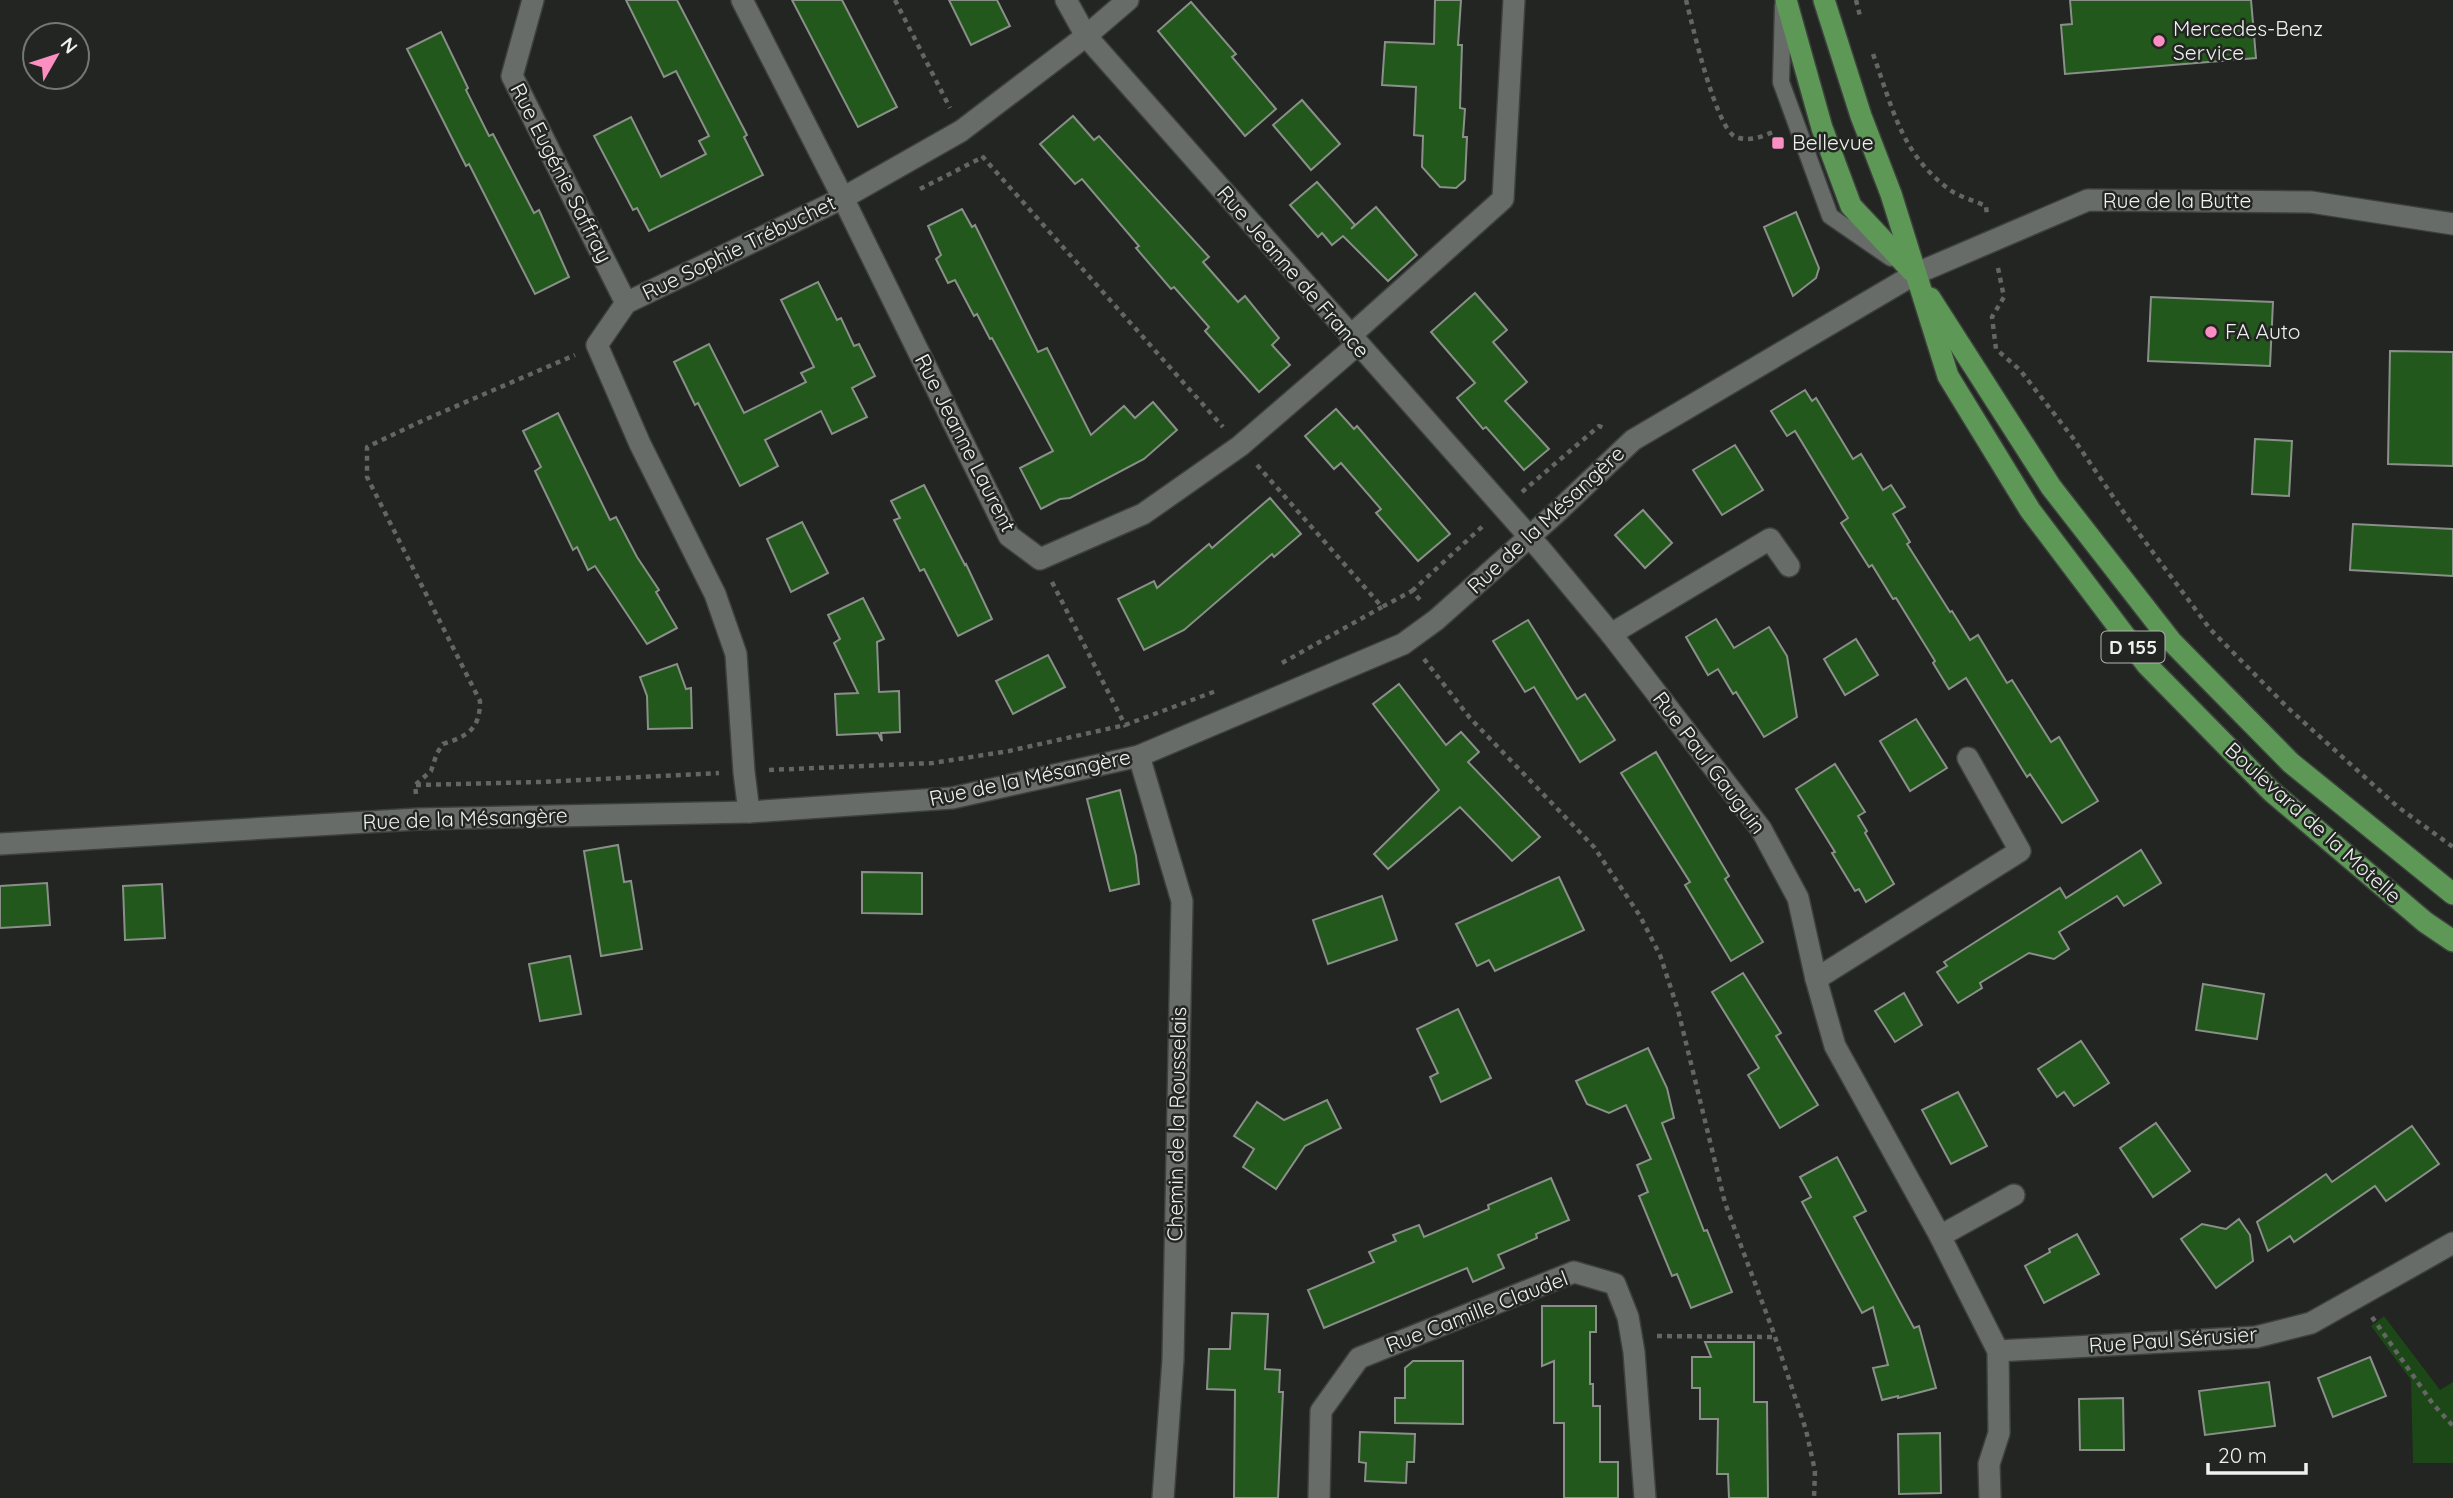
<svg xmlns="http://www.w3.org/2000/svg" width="2453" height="1498" font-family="Quicksand,sans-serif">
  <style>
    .green { fill: #1c4716 }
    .building { fill: #22581b; stroke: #8a8f8a; stroke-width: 2 }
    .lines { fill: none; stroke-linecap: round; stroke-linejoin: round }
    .lane-casing { stroke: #3d403d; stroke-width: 19 }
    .street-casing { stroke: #3d403d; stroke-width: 24 }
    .primary-casing { stroke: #3d403d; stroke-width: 24 }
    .path { stroke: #636663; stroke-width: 4.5; stroke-dasharray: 5 5; stroke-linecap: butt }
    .lane { stroke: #686c68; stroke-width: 16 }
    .street { stroke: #686c68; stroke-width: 21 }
    .primary { stroke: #5d9856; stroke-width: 21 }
    .poi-dot { fill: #fc8fc2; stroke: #222521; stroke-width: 2.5 }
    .labels { text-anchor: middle; stroke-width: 5; stroke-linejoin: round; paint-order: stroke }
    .shield { fill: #222521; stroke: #b1b4b0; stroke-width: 2 }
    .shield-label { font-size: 19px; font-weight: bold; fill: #eef1ee }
    .poi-label { font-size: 21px; fill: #eef1ee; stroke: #222521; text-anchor: start }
    .street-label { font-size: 21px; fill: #eef1ee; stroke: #222521 }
  </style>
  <rect width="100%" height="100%" fill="#222521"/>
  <polygon class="green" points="2384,1316 2440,1390 2453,1382 2453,1463 2413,1463 2411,1380 2371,1326"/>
  <g class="building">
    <polygon points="626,0 677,0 747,135 744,137 763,175 649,231 637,208 633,210 594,136 631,117 661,177 706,154 699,141 709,136 676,71 664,77"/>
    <polygon points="792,0 842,0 897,107 858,127"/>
    <polygon points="949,0 997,0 1010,26 971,45"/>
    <polygon points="1435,0 1461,0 1458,45 1462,45 1460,108 1465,109 1463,137 1467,137 1465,180 1456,188 1440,187 1422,167 1423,136 1414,135 1416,87 1382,85 1385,42 1434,44"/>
    <polygon points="2070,0 2251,0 2256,58 2065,74 2061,25 2072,24"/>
    <polygon points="1191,2 1236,54 1232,57 1276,109 1245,136 1158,31"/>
    <polygon points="441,32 468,88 466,90 489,136 493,134 534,213 539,210 569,277 535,294 469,164 466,166 407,49"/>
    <polygon points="1302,100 1340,144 1311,170 1273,125"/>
    <polygon points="1073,116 1094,140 1099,136 1209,257 1203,262 1238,302 1245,296 1279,338 1272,345 1290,365 1259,392 1205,331 1209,327 1174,287 1171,289 1136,248 1139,246 1082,179 1075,184 1040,144"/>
    <polygon points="1317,182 1355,225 1351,229 1376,207 1417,255 1388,281 1343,236 1332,245 1322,233 1318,237 1290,205"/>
    <polygon points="962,209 972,227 975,225 1038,352 1047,348 1091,435 1124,406 1135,418 1153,402 1177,430 1144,459 1070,498 1060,499 1041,509 1020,468 1053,451 992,338 990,339 977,314 974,316 955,280 948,283 936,259 941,255 928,226"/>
    <polygon points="1796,212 1819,268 1816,278 1793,296 1764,227"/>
    <polygon points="818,282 837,320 841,318 854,346 859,344 875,376 852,388 867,417 832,434 821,411 765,440 778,466 740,486 698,403 695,405 674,362 709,344 744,413 806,382 801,373 814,367 781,300"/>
    <polygon points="1475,293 1507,330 1493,342 1527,382 1505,401 1549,449 1524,470 1486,427 1483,429 1457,398 1475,383 1431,332"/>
    <polygon points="2151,297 2273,302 2270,366 2148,361"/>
    <polygon points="2390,351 2453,352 2453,466 2388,464"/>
    <polygon points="1805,390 1812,401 1816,398 1853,459 1861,454 1883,490 1891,485 1905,507 1893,514 1910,542 1907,544 1950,612 1952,611 1970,640 1978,635 2007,683 2012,680 2051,742 2059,737 2098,801 2062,823 2030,774 2027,777 1966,678 1949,689 1933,663 1935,661 1896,598 1893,599 1872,565 1869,567 1841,523 1848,518 1795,431 1787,436 1771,411"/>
    <polygon points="1336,409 1354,429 1357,426 1450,534 1418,561 1376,513 1381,509 1341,463 1334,469 1305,436"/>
    <polygon points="558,413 610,520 616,517 637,557 659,590 656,592 677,628 647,644 595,566 588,570 577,547 573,550 535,471 541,467 523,431"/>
    <polygon points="2255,439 2292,441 2289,496 2252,494"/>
    <polygon points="1735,445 1763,490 1722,515 1693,470"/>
    <polygon points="924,485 965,565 966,564 992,619 958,636 924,569 920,571 894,520 900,518 891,501"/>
    <polygon points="1270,498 1301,534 1274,557 1272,554 1184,630 1144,650 1118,599 1154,581 1157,588 1209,544 1212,548"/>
    <polygon points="1643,510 1672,543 1645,568 1615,535"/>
    <polygon points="802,522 828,573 791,592 767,539"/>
    <polygon points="2353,524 2453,529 2453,576 2350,570"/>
    <polygon points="863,598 884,639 877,642 879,692 899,691 900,732 881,733 882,741 878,733 837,735 835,694 858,693 834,643 840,639 828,615"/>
    <polygon points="1716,619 1734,648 1769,627 1787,656 1797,717 1764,737 1736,692 1733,694 1718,669 1708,675 1686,637"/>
    <polygon points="1528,620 1577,699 1585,694 1615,740 1580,762 1534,687 1525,692 1493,641"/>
    <polygon points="1856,639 1878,675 1845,695 1824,659"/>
    <polygon points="1048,655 1065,687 1013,714 996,681"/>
    <polygon points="677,664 686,689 691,688 692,728 648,729 647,696 640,677"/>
    <polygon points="1399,684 1446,745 1461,732 1479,752 1468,762 1540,837 1512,861 1460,807 1388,869 1374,854 1439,790 1373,704"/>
    <polygon points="1916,719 1947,768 1910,791 1880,741"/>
    <polygon points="1656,752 1729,876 1725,879 1763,942 1731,961 1685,885 1690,882 1621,773"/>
    <polygon points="1835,764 1865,812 1858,816 1867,831 1865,833 1894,884 1866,902 1859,889 1855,891 1832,853 1835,852 1796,789"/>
    <polygon points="1120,790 1136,856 1139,884 1110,891 1087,799"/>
    <polygon points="618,845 624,882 631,881 642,949 601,956 584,851"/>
    <polygon points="2141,850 2161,883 2124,906 2117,896 2059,932 2069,949 2054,959 2029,953 1980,983 1982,988 1958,1003 1937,972 1947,966 1944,962 2060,888 2066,898"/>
    <polygon points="862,872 922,873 922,914 862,913"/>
    <polygon points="1559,877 1584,930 1495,971 1489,960 1477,966 1456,924"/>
    <polygon points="47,883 50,925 0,928 0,886"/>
    <polygon points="162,884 165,938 125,940 123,886"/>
    <polygon points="1382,896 1397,940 1328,964 1313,920"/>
    <polygon points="570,956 581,1014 540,1021 529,964"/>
    <polygon points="1743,973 1781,1033 1776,1036 1818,1105 1780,1128 1748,1075 1759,1068 1712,992"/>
    <polygon points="2203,984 2264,994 2257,1039 2196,1030"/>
    <polygon points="1904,993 1922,1025 1895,1042 1875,1011"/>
    <polygon points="1458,1009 1491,1078 1441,1102 1430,1077 1438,1073 1417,1029"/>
    <polygon points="2081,1041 2109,1083 2074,1106 2064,1092 2057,1097 2038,1069"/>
    <polygon points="1648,1048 1667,1088 1674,1118 1662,1123 1704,1231 1707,1230 1732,1292 1691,1308 1677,1274 1672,1276 1639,1196 1648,1192 1637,1165 1651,1159 1626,1105 1609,1113 1587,1104 1576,1081"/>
    <polygon points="1958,1092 1987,1146 1951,1164 1922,1110"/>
    <polygon points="1327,1100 1341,1128 1305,1146 1276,1189 1243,1167 1254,1149 1234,1136 1257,1102 1284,1120"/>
    <polygon points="2156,1123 2190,1171 2153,1197 2120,1148"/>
    <polygon points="2412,1126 2439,1164 2386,1201 2375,1186 2294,1242 2290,1236 2268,1251 2257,1222 2326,1174 2332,1182"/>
    <polygon points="1837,1157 1866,1211 1854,1217 1914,1328 1919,1326 1936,1388 1898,1398 1898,1396 1882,1400 1873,1368 1888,1365 1873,1307 1862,1313 1802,1202 1811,1197 1800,1177"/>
    <polygon points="1551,1178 1569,1220 1536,1234 1537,1238 1498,1255 1504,1268 1473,1282 1467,1268 1324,1328 1308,1290 1374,1262 1369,1252 1396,1241 1393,1235 1419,1225 1424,1237 1489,1209 1488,1205"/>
    <polygon points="2239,1219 2250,1235 2253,1261 2216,1288 2181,1239 2202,1224 2226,1229"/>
    <polygon points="2077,1234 2099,1274 2044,1303 2025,1266 2050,1252 2049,1249"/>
    <polygon points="1542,1306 1596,1306 1596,1332 1590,1332 1590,1384 1593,1384 1593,1406 1600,1406 1600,1462 1618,1462 1618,1498 1564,1498 1564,1423 1554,1423 1554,1361 1542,1366"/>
    <polygon points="1232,1313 1268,1314 1265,1369 1280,1370 1279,1392 1283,1392 1278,1498 1234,1498 1235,1390 1207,1389 1209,1349 1230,1349"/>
    <polygon points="1705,1342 1754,1342 1754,1402 1767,1402 1768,1498 1729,1498 1728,1474 1717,1474 1718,1419 1700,1419 1700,1388 1692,1388 1692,1357 1711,1357"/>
    <polygon points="2370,1357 2386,1396 2333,1417 2318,1378"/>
    <polygon points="1413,1361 1463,1361 1463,1424 1395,1423 1395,1398 1405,1398 1405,1368"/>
    <polygon points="2269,1382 2275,1426 2205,1435 2199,1391"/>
    <polygon points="2123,1398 2124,1450 2080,1450 2079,1399"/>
    <polygon points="1360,1432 1415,1434 1414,1462 1407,1462 1406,1483 1365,1481 1366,1463 1359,1462"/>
    <polygon points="1940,1433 1941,1493 1899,1494 1898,1434"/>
  </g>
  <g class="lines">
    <defs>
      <polyline id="lane" points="1783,6 1781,82 1830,216 1891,258"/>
      <g id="street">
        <polyline points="533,0 512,76 626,303"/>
        <polyline points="742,0 843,198 1009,536 1040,559 1143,514 1240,446 1357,345"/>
        <polyline points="1066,0 1086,36 1542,551 1611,634 1761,829 1798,898 1816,979 1835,1046 1940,1236 1998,1351 1999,1433 1989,1464 1990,1498"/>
        <polyline points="1350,336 1503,199 1514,0"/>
        <polyline points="1611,634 1770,539 1789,566"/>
        <polyline points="1139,756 1182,901 1173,1360 1163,1498"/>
        <polyline points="749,812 744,772 736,654 715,594 640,444 597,345 626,303 843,198 961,131 1086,36 1128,0"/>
        <polyline points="0,844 418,819 749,812 952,798 1139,756 1403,644 1436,620 1555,514 1633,440 1915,274 2088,200 2311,202 2453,224"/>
        <polyline points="1816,979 2020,851 1968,758"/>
        <polyline points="1940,1236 2014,1195"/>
        <polyline points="1998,1351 2256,1337 2311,1323 2453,1243"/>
        <polyline points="1319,1498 1321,1411 1359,1358 1574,1272 1615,1284 1628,1317 1634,1352 1645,1498"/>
      </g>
      <g id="primary">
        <polyline points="1786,0 1822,128 1851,206 1912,271"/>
        <polyline points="1824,0 1861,116 1891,194 1948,376 2030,510 2147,665 2271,791 2425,922 2453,941"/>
        <polyline points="1930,298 2051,487 2171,641 2291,763 2453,894"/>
      </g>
    </defs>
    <use href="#lane" class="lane-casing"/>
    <use href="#street" class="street-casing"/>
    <use href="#primary" class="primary-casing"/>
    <g class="path">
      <polyline points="895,0 950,108"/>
      <path d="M1686,0C1692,23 1716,130 1736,137C1749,142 1761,137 1773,132"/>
      <polyline points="1856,0 1860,16"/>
      <path d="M1873,54C1893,109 1901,154 1950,190C1960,197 1975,201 1986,206L1987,215"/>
      <polyline points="982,156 1223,427"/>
      <polyline points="920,189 983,157"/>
      <polyline points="1998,268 2004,297 1992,317 1996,349 2020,370 2073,438 2129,520 2210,629 2288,708 2398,807 2453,847"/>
      <polyline points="1257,465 1382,607 1412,591 1420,600"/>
      <polyline points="1522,492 1599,426 1607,429"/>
      <polyline points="1052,582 1126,727"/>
      <polyline points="1412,591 1484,525"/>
      <polyline points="1424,659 1470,718 1594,847 1640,916 1660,955 1678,1010 1725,1203 1773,1331 1806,1430 1815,1471 1814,1498"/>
      <polyline points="1282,663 1382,607"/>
      <polyline points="769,770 933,763 1009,751 1125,725 1216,691"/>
      <polyline points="416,785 540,782 719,773"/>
      <path d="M416,794L415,785L431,771L437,753L443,744C468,736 480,729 480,701L367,477V447L424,420L575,355"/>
      <polyline points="2372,1317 2433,1404 2453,1426"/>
      <polyline points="1657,1336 1775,1337"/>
    </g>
    <use href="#lane" class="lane"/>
    <use href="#street" class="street"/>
    <use href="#primary" class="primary"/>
  </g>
  <g class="poi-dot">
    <circle cx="2159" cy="41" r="7"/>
    <rect x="1771" y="136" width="14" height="14" rx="3.5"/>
    <circle cx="2211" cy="332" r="7"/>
  </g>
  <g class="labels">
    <rect class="shield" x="2101.5" y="631.5" width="63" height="31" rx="5"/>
    <g class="shield-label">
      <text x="2133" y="654">D 155</text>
    </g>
    <g class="poi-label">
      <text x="2173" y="36">Mercedes-Benz<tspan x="2173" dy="24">Service</tspan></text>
      <text x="1792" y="150">Bellevue</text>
      <text x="2225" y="339">FA Auto</text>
    </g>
    <g class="street-label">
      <text transform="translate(561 173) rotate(63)" y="7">Rue Eugénie Saffray</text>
      <text x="2177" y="208">Rue de la Butte</text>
      <text transform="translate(739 248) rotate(-26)" y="7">Rue Sophie Trébuchet</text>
      <text transform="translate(1293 272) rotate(49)" y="7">Rue Jeanne de France</text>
      <text transform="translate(965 443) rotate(63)" y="7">Rue Jeanne Laurent</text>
      <text transform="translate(1546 520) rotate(-43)" y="7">Rue de la Mésangère</text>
      <text transform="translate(1709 763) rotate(53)" y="7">Rue Paul Gauguin</text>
      <text transform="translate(1030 778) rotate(-12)" y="7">Rue de la Mésangère</text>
      <text transform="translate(465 819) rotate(-2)" y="7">Rue de la Mésangère</text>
      <text transform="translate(2313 823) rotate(42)" y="7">Boulevard de la Motelle</text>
      <text transform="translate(1177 1124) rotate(-89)" y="7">Chemin de la Rousselais</text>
      <text transform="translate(1477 1312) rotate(-21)" y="7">Rue Camille Claudel</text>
      <text transform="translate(2173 1340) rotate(-4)" y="7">Rue Paul Sérusier</text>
    </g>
  </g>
  <g transform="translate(56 56) rotate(51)"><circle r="33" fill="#222521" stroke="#747773" stroke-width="2"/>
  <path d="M0-5L12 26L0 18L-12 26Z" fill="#fc8fc2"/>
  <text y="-10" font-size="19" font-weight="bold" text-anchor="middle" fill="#eef1ee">N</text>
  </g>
  <path d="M2208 1463v10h98v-10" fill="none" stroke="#eef1ee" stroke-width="3.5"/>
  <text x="2218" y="1463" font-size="21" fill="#eef1ee" stroke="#222521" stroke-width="5" paint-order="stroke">20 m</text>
</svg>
